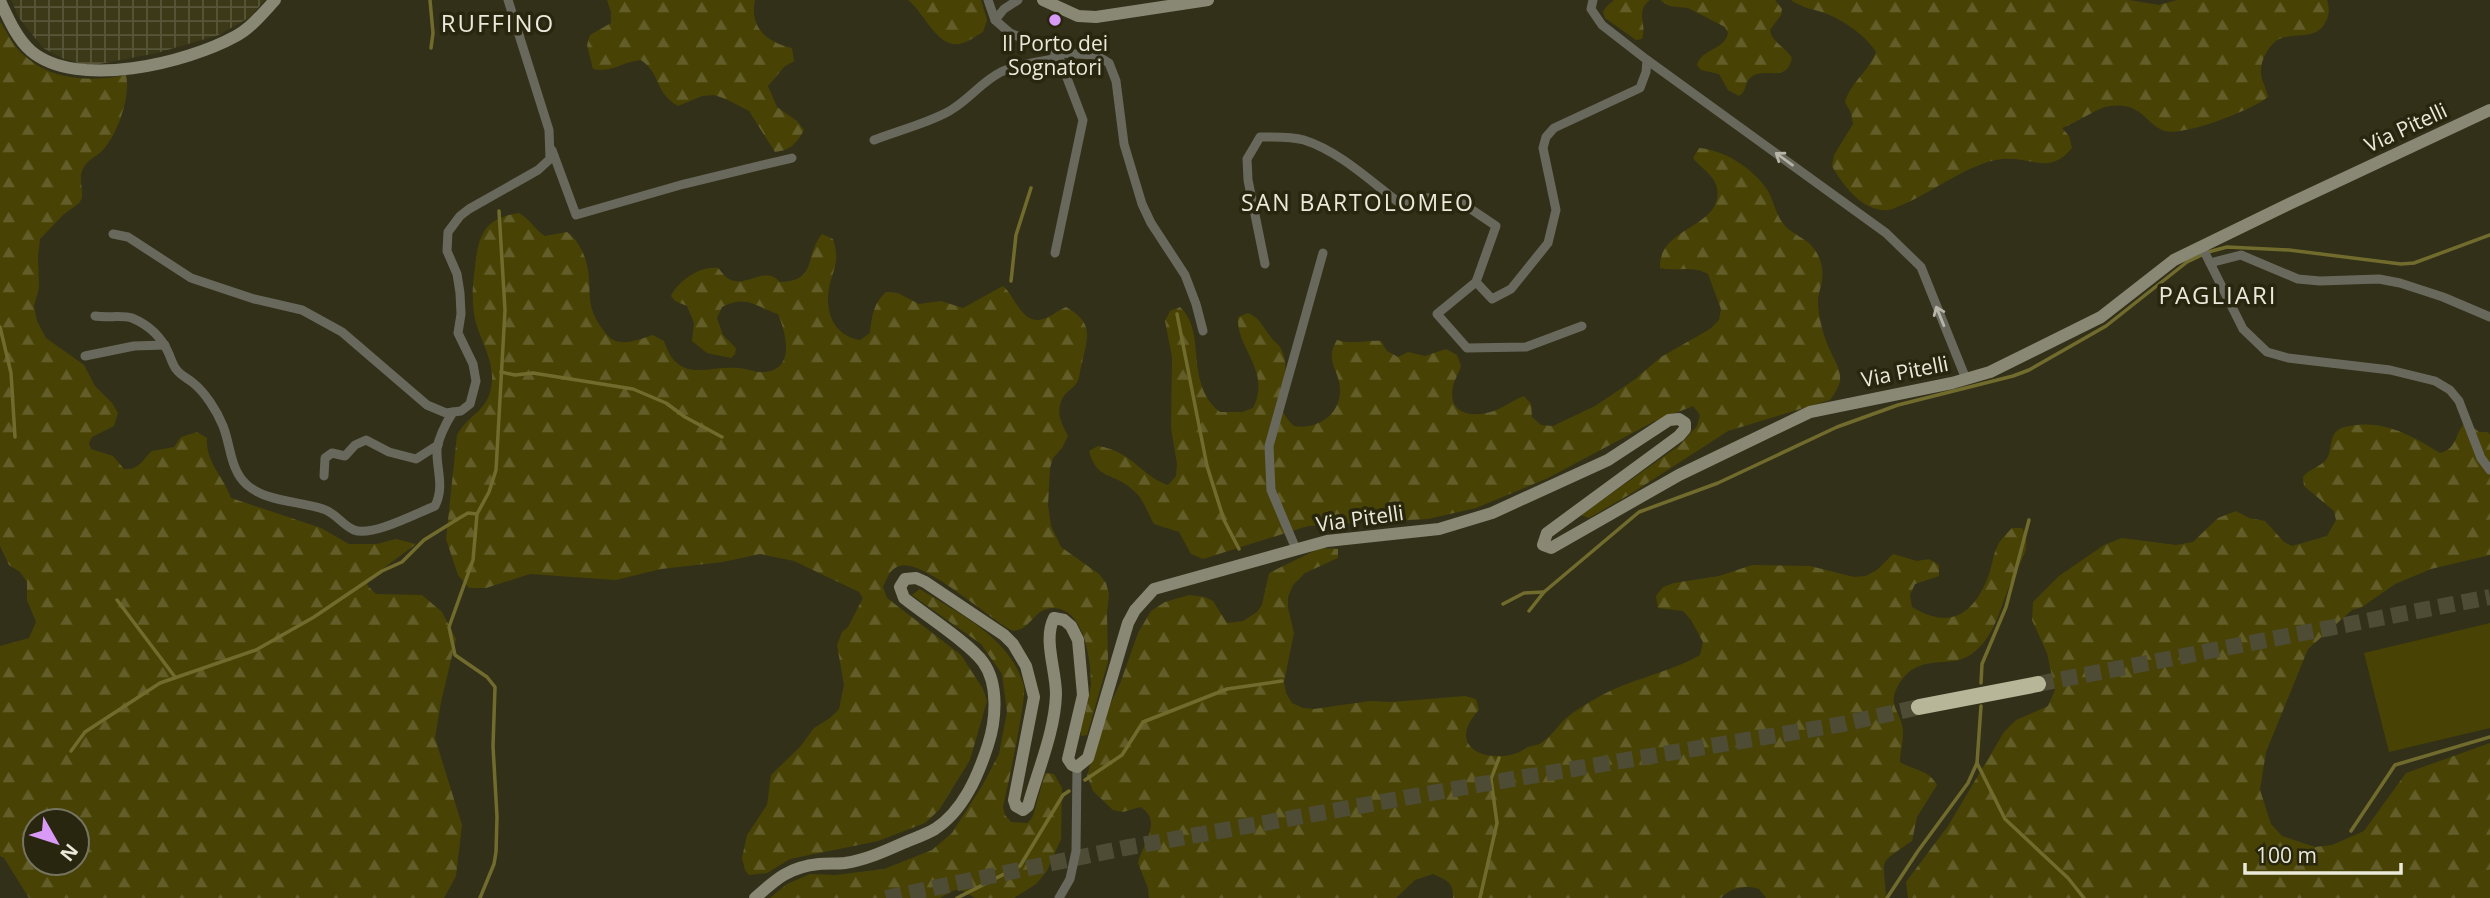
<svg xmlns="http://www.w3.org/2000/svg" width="2490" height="898" font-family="'Open Sans',sans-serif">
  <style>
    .industrial { fill: url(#industrial-grid) }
    .forest { fill: url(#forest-firs); fill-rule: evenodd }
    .green { fill: #484305 }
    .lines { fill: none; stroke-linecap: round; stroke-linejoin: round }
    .stream { stroke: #716c2d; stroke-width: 3.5 }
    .highway-tunnel { stroke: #4e4c35; stroke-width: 16; stroke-dasharray: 16 8; stroke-linecap: butt }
    .street { stroke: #69685d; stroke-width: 9 }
    .secondary { stroke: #898875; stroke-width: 12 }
    .highway { stroke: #b8b699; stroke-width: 16 }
    .oneway { stroke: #b6b5a8 }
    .poi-dot { fill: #d99af7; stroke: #28260e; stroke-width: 2.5 }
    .labels { text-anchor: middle; stroke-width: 7; stroke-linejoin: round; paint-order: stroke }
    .poi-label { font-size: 21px; fill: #eae9da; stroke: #28260e }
    .street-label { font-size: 21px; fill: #eae9da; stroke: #28260e }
    .neighbourhood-label { font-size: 23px; letter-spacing: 2px; fill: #eae9da; stroke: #28260e }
    .quarter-label { font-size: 24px; letter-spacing: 2px; fill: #eae9da; stroke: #28260e }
  </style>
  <defs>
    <pattern id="industrial-grid" width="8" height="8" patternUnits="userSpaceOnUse" patternTransform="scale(1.75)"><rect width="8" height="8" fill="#3c3919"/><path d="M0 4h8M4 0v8" fill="none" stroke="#58563a"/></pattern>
    <pattern id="forest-firs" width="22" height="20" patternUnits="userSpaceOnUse" patternTransform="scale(1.75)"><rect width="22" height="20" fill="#484305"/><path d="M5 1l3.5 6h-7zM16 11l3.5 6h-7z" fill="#635e29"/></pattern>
  </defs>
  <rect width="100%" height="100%" fill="#323018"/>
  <polygon class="industrial" points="11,0 265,0 250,17 219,35 157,53 89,66 64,59 43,48 19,18"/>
  <g class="forest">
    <path d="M607,0H755C749,28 767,42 792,48L794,61L784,67L768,86L777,107L797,121L804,130C796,144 791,150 775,152L749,111L726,99L714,95L702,96L678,106C655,93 661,74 641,60C621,62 613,73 593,69L587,45L590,35L611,23V12Z"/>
    <path d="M908,0H981L987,20L983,32C977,35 970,41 963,43C939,52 924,12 908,0Z"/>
    <path d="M1614,0H1650C1634,12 1648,24 1642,39L1636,40L1605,18L1603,12L1606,7Z"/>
    <path d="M1660,0H1775L1782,9L1781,15L1770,30C1772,43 1786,47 1792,58C1786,85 1764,65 1750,78C1744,84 1747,91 1739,96L1728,90L1719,74L1701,70L1697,65C1702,48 1724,51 1728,33L1725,27L1688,8L1669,6Z"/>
    <path d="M1791,0H2129L2159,5L2177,0H2327C2329,7 2330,14 2326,21C2316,43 2292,30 2276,41C2268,47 2261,60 2261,70C2260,78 2266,88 2268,97C2254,109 2180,139 2162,130C2143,120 2140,102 2110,106C2096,108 2077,123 2062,128L2069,136L2072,148C2049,176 2031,156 2002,159C1969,163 1935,191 1904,204C1897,207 1891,211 1883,210C1861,209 1842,184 1832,166L1834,155L1853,124L1851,113L1845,102C1851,82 1869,71 1876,52C1866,36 1845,21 1827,14C1814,9 1802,8 1791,0Z"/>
    <path d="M0,21C7,33 15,49 26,57C54,81 92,82 126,75C131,97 117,136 101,152C94,158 85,161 82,171C79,179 83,190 82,198L79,203L63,215L40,239L38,257L39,288L34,306L37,321L46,338L84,365L95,386L112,403L118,413L114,426L92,437L89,443L91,449L113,456L124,469C140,470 142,460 152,451L174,447L181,437L197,432L207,438C205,461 223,476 231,498L321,528L349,544H377L396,539L416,544L369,579L367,585L376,594L422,595L442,612L456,639L441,702L435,738L462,825L456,876L444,898H29L4,858L0,856V646L29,638L36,622L27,600V582L20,572L9,565L0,546ZM35,821H77V863H35Z"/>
    <path d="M1699,148C1724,150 1751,167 1766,188C1773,198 1775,212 1782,222C1794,239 1813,236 1821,263C1826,281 1817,291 1818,305C1819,318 1823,334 1828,346C1832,356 1839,365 1840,376C1841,385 1835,393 1830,400L1728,431L1632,493L1589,518L1581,515L1680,445L1697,426L1700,415L1693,406L1653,422L1548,478L1476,508L1428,519L1308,526L1203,559L1191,554L1179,532L1154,524C1147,512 1144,499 1133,490C1114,472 1097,481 1089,451L1098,446C1134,452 1139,475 1168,485L1176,476L1177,464L1171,428L1172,357L1165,321L1170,311L1180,307C1208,333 1183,382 1220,412H1242L1253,408C1272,371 1236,349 1238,317L1248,313C1260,318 1262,326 1270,336C1273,341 1279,344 1281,349C1297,379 1262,396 1294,426C1317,430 1341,415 1340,389C1339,368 1324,362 1337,340C1353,345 1365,340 1381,341L1387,351L1398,357L1408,352L1425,356L1446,349L1457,355L1461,366C1459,373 1454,380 1453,387C1447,415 1474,418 1494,411C1505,407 1513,400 1524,396L1531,404L1532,417L1541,425L1553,426L1595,406L1634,380L1661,357L1710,329L1719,320L1721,309L1708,274C1691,265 1679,272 1660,268C1658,226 1724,228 1717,188C1715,176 1700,167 1693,158Z"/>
    <path d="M519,213C530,219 534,229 545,236L567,232C576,239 581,247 585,258C595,287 581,302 604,331C608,337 614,342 621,342C632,343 643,338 653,335L664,341C678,384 706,366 737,368C747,368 755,373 764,372C796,370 786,333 778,314C756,307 747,294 722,307L717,318L723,335L736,348L735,354L731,358L707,353L692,341L694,323L687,306L675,301L671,296C679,280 700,266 718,268C722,272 725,278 731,280C747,287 766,265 780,282C818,281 804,256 822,234L833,239C835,246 837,253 836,261C835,268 832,276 830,283C824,308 831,335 860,340L870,333C872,316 873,304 886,292L898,293L919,304L941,301L963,308L1003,286C1017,298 1022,328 1046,318C1053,315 1059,310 1066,307C1094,323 1088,336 1082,363C1080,369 1080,379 1076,384C1070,391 1062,394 1060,405C1057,416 1063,426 1068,436L1062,448L1053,458L1050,468L1048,505L1051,526L1061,547L1099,574L1106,583L1109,594L1107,613L1108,662L1087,735L1081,736V730C1084,715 1090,698 1091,683C1091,659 1084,608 1053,608C1034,608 1031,630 1013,631C989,619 923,558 899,566C890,569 887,578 883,587L887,598L961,655L983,689L987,701L970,760L939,810L925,823L878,841L790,859L767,873L749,875L745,870L742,858L747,835L767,805L771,775L800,747L814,728L830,718L839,709L844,685L837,645L842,632L848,627L863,598L859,592L794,561L760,554L723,562L661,569L616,580L530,574L486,588H469L458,575L446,539L457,435C470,412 491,411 492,379C493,360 481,341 476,323C472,308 472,290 474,275C478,241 479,219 519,213Z"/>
    <path d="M2466,422L2479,432H2488L2490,435V555L2431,569L2395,584L2362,607L2352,610L2308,649L2266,752L2260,790L2271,824L2282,836L2315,847L2332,845L2364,831L2406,773L2490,743V898H1908L1906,882L1948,826L2004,732L2016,720L2048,706L2055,690L2047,653L2032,620L2033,602L2059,576L2104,545L2122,538L2176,545L2193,542L2218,518L2236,511L2249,518L2265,521L2284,542L2292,546L2327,536L2336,520L2334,511L2304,486L2303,477C2309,469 2318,468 2325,461C2333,453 2328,439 2337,431C2343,426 2350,426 2357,425C2389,422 2413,437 2440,453C2458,449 2454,433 2466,422Z"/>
    <path d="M2012,528H2022C2026,535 2027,540 2026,548C2024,557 2019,565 2015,573C2002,598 1998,634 1973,653C1949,672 1916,648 1896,690C1889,705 1899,711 1902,725C1905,736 1900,751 1900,762C1915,771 1928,769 1937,785L1917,817L1912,841C1876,866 1884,856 1886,898H1766L1759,889C1745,885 1732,887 1721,898H1453C1454,882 1446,880 1433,874L1415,880L1396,898H1149L1148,888L1138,863C1142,844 1164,821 1140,807L1123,812L1113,810L1093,791L1087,776L1103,720L1121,681L1138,633L1151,611L1165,602L1189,595L1205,597L1213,601L1227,623L1243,621L1257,612L1262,605L1269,573L1320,548L1338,549V558L1305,573L1293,585L1288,597V608L1294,633L1284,682L1286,693L1292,703L1303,708L1314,709L1370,701L1392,702L1465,696L1476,699L1479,710C1445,746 1485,764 1517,753C1519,753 1524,749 1526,748C1531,745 1537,746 1541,743C1550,738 1557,727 1564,720C1572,713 1586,704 1595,699C1628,679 1667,674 1700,655L1703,642L1691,620L1683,611L1658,608L1656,596L1663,587L1674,583L1719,576L1752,565L1810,566L1854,577L1866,576L1877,570L1893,554L1917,561L1929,559L1939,565V576L1915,584L1910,595L1912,607C1947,628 1970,618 1986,582C1992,570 1992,556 1998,545C2001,539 2007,533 2012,528Z"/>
    <path d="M920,589C959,614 1010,637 1024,686C1027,697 1007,790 1003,807L1005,815L1011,822L1028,823L1033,816L1045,773L1054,774L1062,788L1061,839L1047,871L1036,884L1014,898H975L963,891L955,890L940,898H770L787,884L810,874L835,875L884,869L932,850L952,833L982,786L999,754L1007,712L1002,674L981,644L912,595Z"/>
  </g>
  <polygon class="green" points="2490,623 2490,728 2389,752 2364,653"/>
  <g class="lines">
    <g class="stream">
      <polyline points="430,0 433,33 431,48"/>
      <polyline points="1011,281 1016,235 1031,188"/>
      <polyline points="1177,314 1207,466 1224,520 1239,549"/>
      <polyline points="0,327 11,373 15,437"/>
      <polyline points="501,372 515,375 533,373 633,389 666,403 685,417 722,437"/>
      <polyline points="117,600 175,677"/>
      <polyline points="1503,604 1524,593 1544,592"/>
      <polyline points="1529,611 1544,592 1639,512 1718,483 1837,427 1898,405 2013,376 2029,370 2106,326 2187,262 2208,252 2227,247 2289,250 2401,264 2414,263 2490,235"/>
      <polyline points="1981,683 1982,664 2006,607 2029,520"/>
      <polyline points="71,751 85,732 160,683 256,650 314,617 382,571 402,562 424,540 461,517 468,513 477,514"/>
      <polyline points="1977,763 2005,819 2068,878 2084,898"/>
      <polyline points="1085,780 1122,755 1143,722 1227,689 1282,681"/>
      <polyline points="2351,831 2395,765 2490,737"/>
      <polyline points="480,898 494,864 496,852 497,817 493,746 495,687 487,677 455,655 449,627 473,560 477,514 489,492 496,470 505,310 499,211"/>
      <polyline points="957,898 1020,866 1063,795 1069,791"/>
      <polyline points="1480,898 1497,823 1491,779 1499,758"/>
      <polyline points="1887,898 1918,851 1968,783 1977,763 1981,706"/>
    </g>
    <g class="highway-tunnel">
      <polyline points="2038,684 2490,597"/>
      <polyline points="886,898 1124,848 1477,785 1843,724 1919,707"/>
    </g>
    <g class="street">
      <polyline points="988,0 995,20 1010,33 1059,53 1096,55 1109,63 1116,81 1124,144 1142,204 1151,223 1185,275 1196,304 1203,331"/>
      <polyline points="995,20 1004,9 1018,0"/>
      <polyline points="1647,60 1886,233 1921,267 1966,379"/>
      <path d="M874,140C894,132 938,120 954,108C971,97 983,81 1001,72C1019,63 1040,63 1059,57V53"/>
      <polyline points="552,150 576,215 684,184 792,158"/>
      <polyline points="113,234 128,237 191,278 254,299 302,310 342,332 427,405 446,413 461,411 470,404 476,381 473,364 458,333 461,314 460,293 457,274 447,251 448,232 460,216 469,209 538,170 550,159 549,130 508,0"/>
      <polyline points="2202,247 2243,329 2267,352 2288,358 2390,370 2435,381 2450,390 2459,401 2481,458 2490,470"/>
      <polyline points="1055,253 1083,120 1059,57"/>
      <polyline points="2210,263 2241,255 2298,279 2320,281 2379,279 2400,283 2443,297 2490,317"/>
      <path d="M1265,264L1248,180L1247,159L1260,137C1274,137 1290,136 1304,140C1341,152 1371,182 1401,204L1423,198L1453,197L1496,226L1476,282L1492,299L1511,289L1548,243L1556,210L1543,148L1546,137L1554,128L1640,88L1646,72L1647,60L1602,25L1591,9L1593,0"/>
      <polyline points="1476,282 1437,314 1467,348 1526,347 1582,326"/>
      <path d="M95,316C107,318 123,315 132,318C149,325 162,338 169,354C171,359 173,365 176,369C180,375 187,378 192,382C205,392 217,411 223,426C231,446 230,470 247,485C267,502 299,501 323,509C336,513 342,525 354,530C372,537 417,513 435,506C445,486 436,469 437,449C439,436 446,423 453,412"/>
      <polyline points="85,356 134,346 165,345"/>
      <polyline points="324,476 325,458 332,453 345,456 355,445 366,440 389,452 416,459 438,445"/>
      <polyline points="1296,549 1271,490 1269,446 1323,253"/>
      <polyline points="1059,898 1070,879 1076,851 1077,767"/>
    </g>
    <g class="secondary">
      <polyline points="1043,0 1078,16 1096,17 1208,0"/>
      <path d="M0,1C8,18 17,39 31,51C77,90 187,63 236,36C251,28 263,13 275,0"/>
      <path d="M755,898C776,879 789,867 819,864C828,863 837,864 845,863C865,860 883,852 901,844C912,839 925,835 935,829C963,811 978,776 988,745C996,720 999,684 983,662C970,644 924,614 904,598L900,587L905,579L916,578L925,582L1004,635L1013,644L1026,666L1034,697L1014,800L1016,806L1023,810L1028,806C1038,770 1055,731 1056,694C1056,670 1043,639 1054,618L1064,620L1071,626L1078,640L1083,695L1068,759L1072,765L1077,767L1088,758L1128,623L1135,610L1154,589L1327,541L1439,529L1492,513L1608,460L1669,420L1679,419L1685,423V429L1679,436L1547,533L1543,545L1551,548L1679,475L1810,412L1952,383L1990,372L2101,317L2174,260L2289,204L2490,110"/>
    </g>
    <polyline class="highway" points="1919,707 2038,684"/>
  </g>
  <defs><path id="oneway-shaft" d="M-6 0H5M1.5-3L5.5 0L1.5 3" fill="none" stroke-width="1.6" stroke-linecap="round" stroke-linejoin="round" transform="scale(1.75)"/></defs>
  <g class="oneway">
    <use href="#oneway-shaft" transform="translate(1784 159) rotate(-144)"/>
    <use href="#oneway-shaft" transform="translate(1940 316) rotate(-112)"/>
  </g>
  <circle class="poi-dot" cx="1055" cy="20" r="7"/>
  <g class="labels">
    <g class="poi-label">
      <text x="1055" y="51">Il Porto dei<tspan x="1055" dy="24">Sognatori</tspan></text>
    </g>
    <g class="street-label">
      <text transform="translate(2406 128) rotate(-25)" y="7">Via Pitelli</text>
      <text transform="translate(1905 372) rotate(-11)" y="7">Via Pitelli</text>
      <text transform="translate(1360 519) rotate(-8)" y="7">Via Pitelli</text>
    </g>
    <g class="neighbourhood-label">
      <text x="1358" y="211">SAN BARTOLOMEO</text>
    </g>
    <g class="quarter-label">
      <text x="498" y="32">RUFFINO</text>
      <text x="2218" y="304">PAGLIARI</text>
    </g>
  </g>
  <g transform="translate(56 842) rotate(129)"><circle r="33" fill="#28260e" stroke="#767460" stroke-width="2"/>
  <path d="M0-5L12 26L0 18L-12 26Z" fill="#d99af7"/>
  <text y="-10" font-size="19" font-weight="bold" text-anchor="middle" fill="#eae9da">N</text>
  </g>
  <path d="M2245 863v10h156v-10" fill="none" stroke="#eae9da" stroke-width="3.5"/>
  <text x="2256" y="863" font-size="21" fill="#eae9da" stroke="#28260e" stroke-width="5" paint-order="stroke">100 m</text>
</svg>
